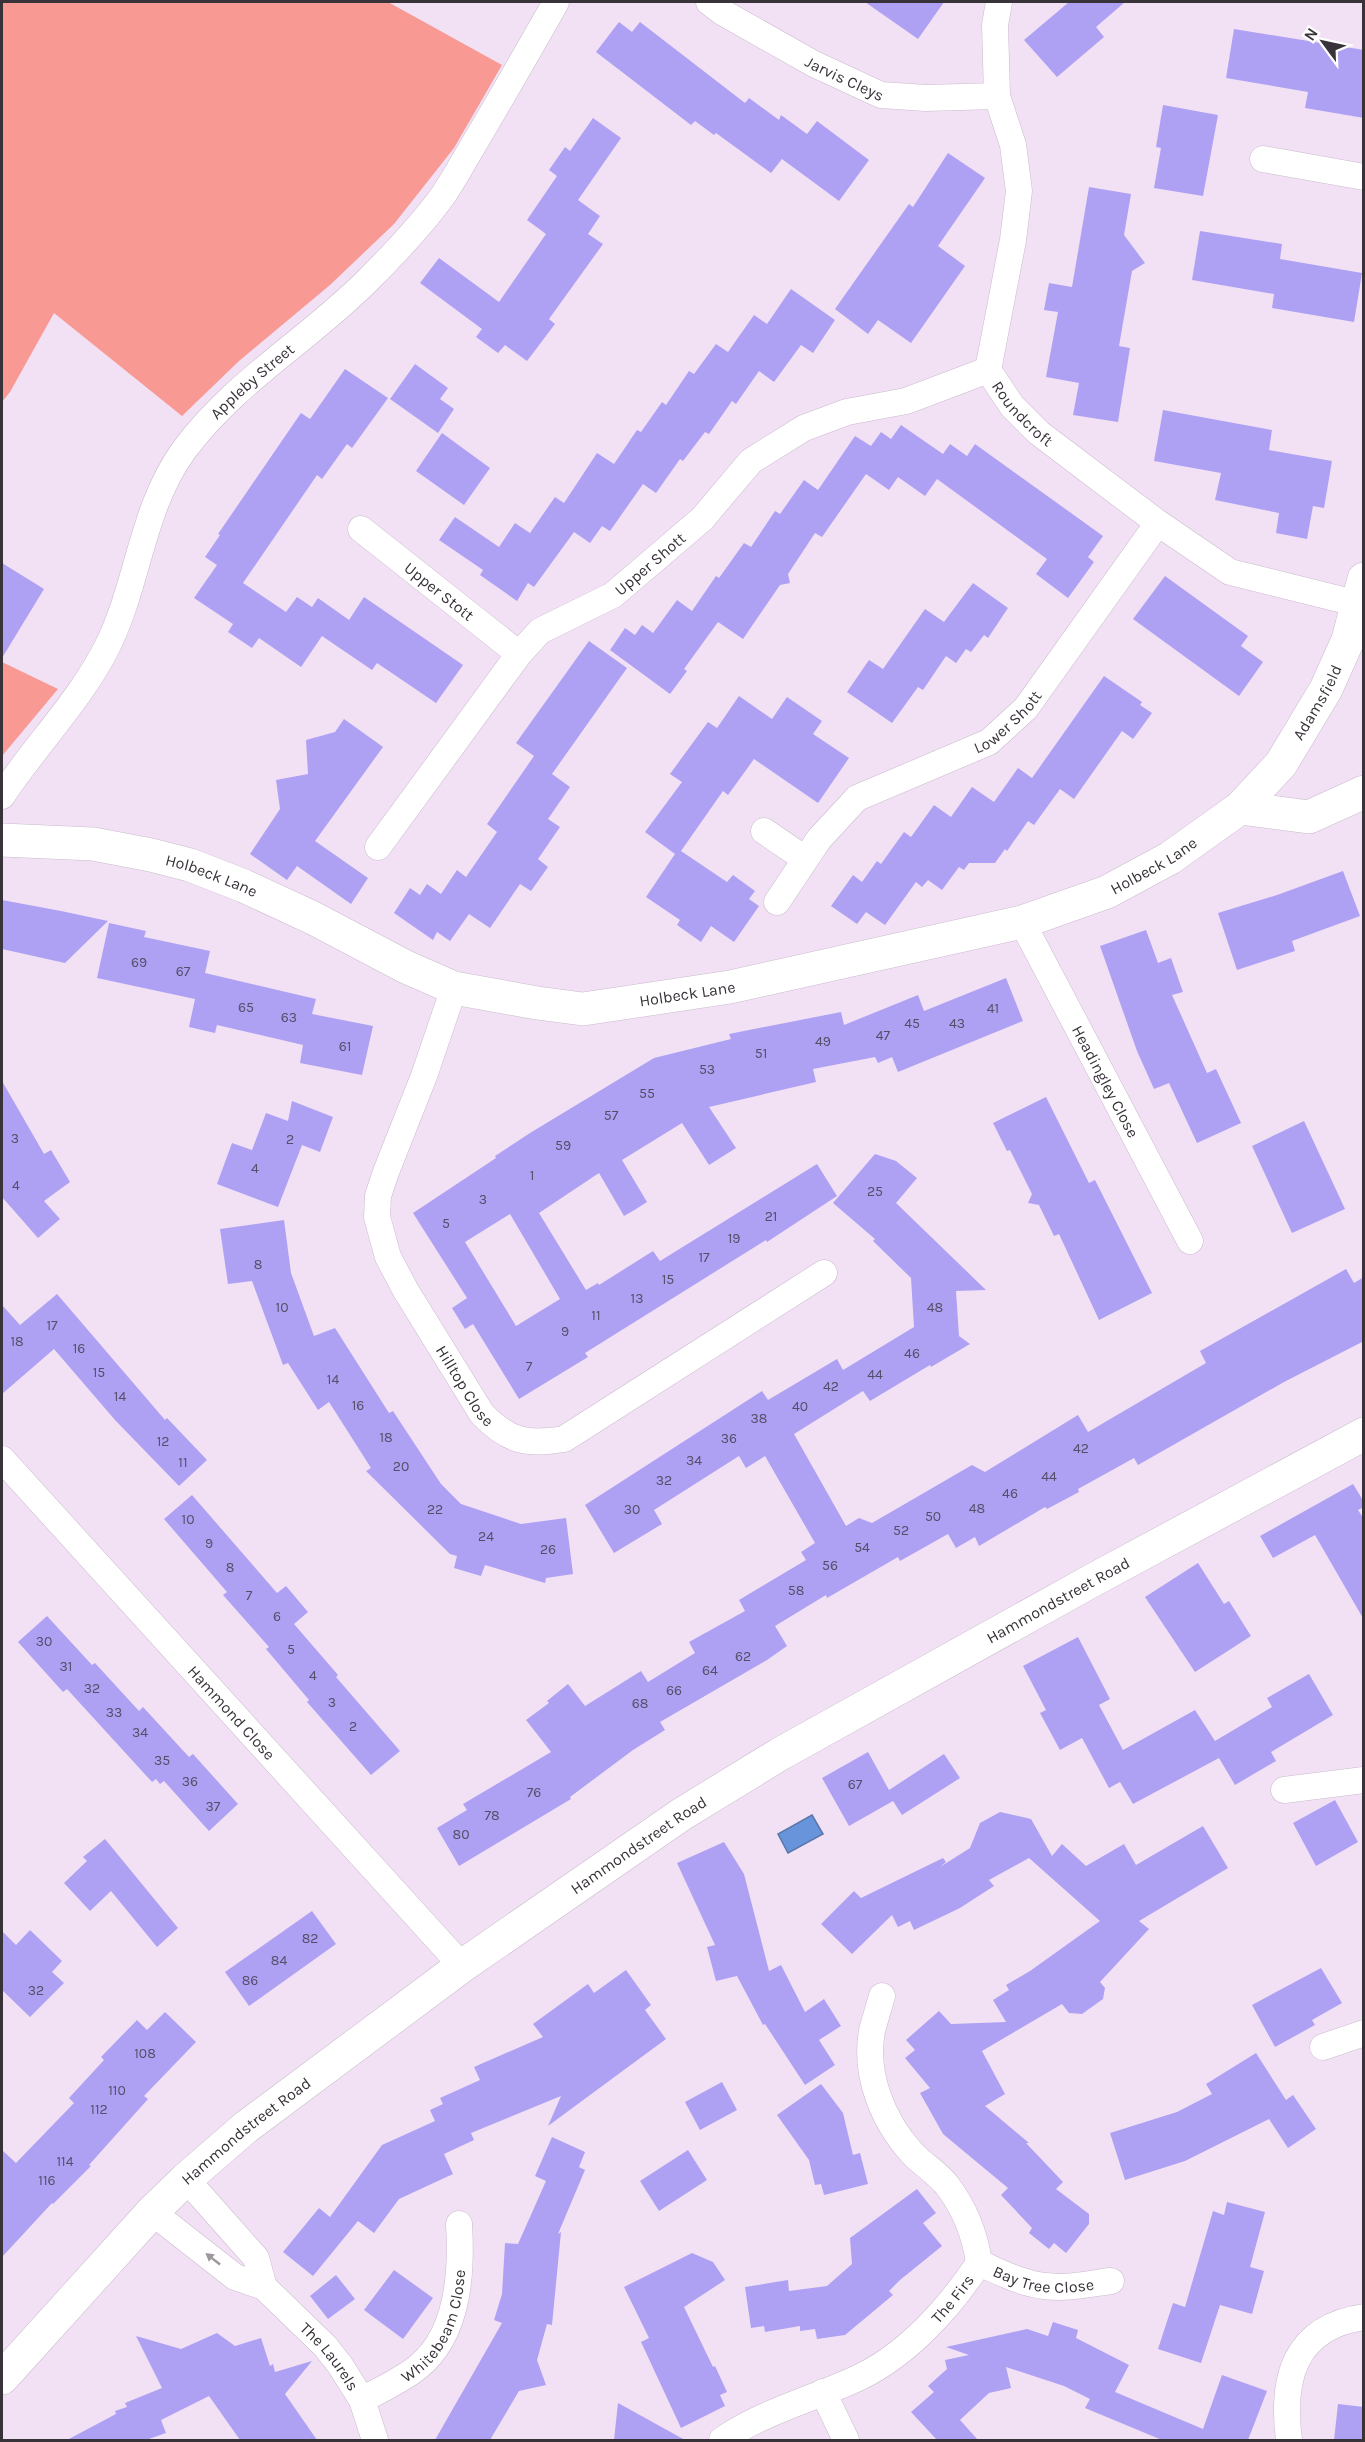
<svg xmlns="http://www.w3.org/2000/svg" width="1365" height="2442" font-family="Karla,sans-serif">
  <style>
    .green { fill: #f89993 }
    .water { fill: #6894db; stroke: #5a77aa; stroke-width: 1.5 }
    .building { fill: #aea1f3; fill-rule: evenodd }
    .lines { fill: none; stroke-linecap: round; stroke-linejoin: round }
    .street-casing { stroke: #cabacd; stroke-width: 27 }
    .secondary-casing { stroke: #cabacd; stroke-width: 34 }
    .street { stroke: #fff; stroke-width: 26 }
    .secondary { stroke: #fff; stroke-width: 33 }
    .oneway { fill: #9c989c }
    .labels { text-anchor: middle; stroke-width: 6; stroke-linejoin: round; paint-order: stroke }
    .number-label { font-size: 14px; fill: #564e68 }
    .street-label { font-size: 16px; fill: #383239; stroke: #fff }
  </style>
  <rect width="100%" height="100%" fill="#f2e1f4"/>
  <g class="green">
    <polygon points="2,2 388,2 502,65 454,148 394,224 330,285 239,361 182,416 54,313 10,392 2,402"/>
    <polygon points="2,662 58,689 2,756"/>
  </g>
  <polygon class="water" points="812,1815 823,1834 788,1853 778,1834"/>
  <g class="building">
    <polygon points="865,2 944,2 918,39"/>
    <polygon points="1069,2 1125,2 1096,27 1104,37 1057,77 1024,40"/>
    <polygon points="619,22 632,32 640,22 745,103 749,98 779,120 781,115 807,134 817,121 869,160 839,201 782,159 771,173 716,133 714,135 695,121 691,125 596,52"/>
    <polygon points="1234,29 1364,50 1364,118 1305,108 1308,92 1226,78"/>
    <polygon points="1163,105 1218,115 1203,196 1154,188 1161,148 1156,147"/>
    <polygon points="593,118 621,138 578,200 600,216 588,234 603,244 549,319 555,324 527,361 505,345 498,353 476,337 482,329 420,283 439,258 499,302 546,234 527,220 557,176 549,170 565,147 570,151"/>
    <polygon points="948,153 985,178 938,246 965,266 911,343 878,320 868,334 835,309 909,204 913,207"/>
    <polygon points="1089,187 1131,194 1124,235 1145,263 1132,271 1119,346 1130,348 1118,422 1073,415 1079,383 1046,377 1058,312 1044,310 1049,283 1072,287"/>
    <polygon points="1200,231 1282,244 1280,259 1362,273 1354,322 1272,308 1274,294 1192,280"/>
    <polygon points="791,289 835,320 813,353 801,345 774,382 759,371 736,404 732,401 709,434 705,432 683,461 680,459 656,493 643,484 610,531 602,526 590,543 574,532 534,587 528,583 517,601 480,575 483,570 439,540 455,517 499,547 515,523 530,533 555,497 564,503 597,453 614,464 637,430 641,432 662,402 666,405 689,371 694,374 716,344 728,352 754,315 767,324"/>
    <polygon points="415,364 448,388 440,399 454,409 438,433 390,399"/>
    <polygon points="345,369 388,398 352,448 347,444 322,479 317,475 243,583 286,612 297,597 312,607 318,598 349,620 364,597 463,665 436,703 377,663 372,670 322,636 301,667 259,638 252,648 228,632 233,624 194,598 217,565 205,557 220,535 218,534 301,413 310,419"/>
    <polygon points="1163,410 1272,430 1269,450 1332,461 1324,508 1313,506 1307,539 1276,533 1279,513 1215,500 1221,473 1154,461"/>
    <polygon points="901,425 943,454 950,444 967,456 975,444 1103,536 1088,557 1094,562 1068,598 1036,574 1047,559 937,479 925,496 898,477 889,490 866,474 822,537 815,533 788,574 790,583 780,585 743,639 718,622 684,669 687,671 670,694 610,650 625,628 635,635 642,625 653,633 677,600 692,611 716,576 719,578 744,543 751,547 775,511 780,514 804,480 818,490 855,436 871,446 881,432 891,439"/>
    <polygon points="442,433 490,468 464,505 416,471"/>
    <polygon points="2,563 44,589 2,658"/>
    <polygon points="1165,576 1248,636 1241,646 1263,662 1239,696 1133,619"/>
    <polygon points="973,583 1008,608 988,638 984,635 971,652 966,649 956,663 946,656 923,690 918,687 892,723 847,692 869,660 883,669 925,609 944,622"/>
    <polygon points="589,641 627,668 552,774 570,787 548,819 560,827 538,859 548,867 531,891 520,884 490,928 469,914 450,941 437,932 433,940 394,913 410,888 420,895 427,884 441,894 457,870 466,877 497,832 487,824 534,756 516,743"/>
    <polygon points="1104,676 1142,702 1140,705 1152,713 1133,739 1122,731 1074,799 1060,789 1034,825 1028,821 1007,851 1005,849 995,863 969,863 964,870 959,867 942,890 928,880 922,887 916,882 885,925 866,912 857,924 831,906 853,875 862,882 877,861 881,864 904,832 911,837 934,805 951,817 972,787 994,802 1018,768 1032,778"/>
    <polygon points="739,696 772,719 787,697 822,721 813,734 849,758 818,803 754,759 728,795 723,791 681,851 727,882 733,875 755,891 749,899 759,906 734,942 711,926 701,942 677,925 680,920 646,897 675,854 645,832 682,782 670,774 708,722 717,728"/>
    <polygon points="344,719 383,747 315,841 368,878 351,904 297,866 287,880 250,854 280,809 276,780 308,774 306,740 335,732"/>
    <polygon points="1343,871 1360,916 1292,941 1295,951 1237,970 1218,913 1277,895"/>
    <polygon points="2,900 61,911 108,921 65,963 2,949"/>
    <polygon points="109,923 146,931 144,937 210,951 205,973 316,999 312,1014 373,1026 362,1075 300,1063 303,1045 217,1025 215,1033 189,1027 195,999 97,978"/>
    <polygon points="1146,930 1158,963 1171,958 1183,992 1172,995 1207,1073 1216,1069 1241,1123 1197,1143 1169,1083 1154,1089 1137,1051 1100,946"/>
    <path d="M1006,978L1023,1021L898,1072L892,1057L878,1063L875,1057L813,1069L816,1082L709,1107L736,1148L709,1165L682,1123L622,1160L647,1202L636,1209L624,1216L599,1173L539,1213L586,1290L598,1283L599,1285L653,1251L660,1261L817,1164L837,1196L767,1242L766,1240L585,1353L588,1357L519,1399L473,1324L465,1329L452,1308L467,1298L413,1213L496,1158L495,1156L530,1133L654,1058L731,1039L729,1034L841,1012L844,1025L918,995L924,1011ZM510,1214L560,1299L516,1326L465,1242Z"/>
    <polygon points="2,1081 44,1154 51,1150 70,1182 44,1201 60,1219 38,1238 2,1197"/>
    <polygon points="1046,1097 1089,1183 1095,1180 1152,1293 1099,1320 1059,1234 1054,1236 1039,1205 1028,1203 1032,1194 1010,1150 1007,1151 993,1123"/>
    <polygon points="292,1101 333,1117 320,1152 302,1145 278,1207 217,1184 232,1143 252,1150 266,1113 288,1121"/>
    <polygon points="1304,1121 1345,1209 1292,1233 1252,1146"/>
    <polygon points="875,1154 896,1161 917,1178 896,1203 986,1290 956,1291 959,1336 970,1344 931,1367 930,1365 870,1401 863,1391 794,1434 846,1526 859,1518 872,1523 972,1465 985,1472 1078,1415 1088,1432 1206,1363 1200,1351 1346,1269 1354,1283 1364,1277 1364,1341 1284,1382 1138,1465 1134,1458 1078,1489 1079,1492 1047,1509 1045,1507 979,1546 975,1537 956,1548 948,1534 900,1561 898,1557 827,1598 826,1595 775,1626 787,1646 767,1660 660,1722 665,1730 633,1750 570,1797 571,1799 459,1866 437,1828 467,1810 463,1804 551,1752 526,1720 549,1703 547,1701 568,1684 585,1706 641,1671 648,1682 695,1653 689,1642 745,1611 739,1600 806,1560 801,1552 815,1543 765,1456 746,1468 739,1456 654,1510 662,1524 614,1553 585,1505 762,1391 768,1400 837,1359 843,1370 914,1327 911,1278 873,1241 875,1239 833,1203"/>
    <polygon points="284,1220 291,1273 314,1336 335,1328 389,1413 393,1411 441,1484 461,1504 521,1524 566,1518 573,1574 546,1578 545,1583 485,1565 481,1576 454,1568 457,1556 450,1554 366,1471 371,1468 329,1402 318,1410 288,1363 283,1365 252,1281 228,1284 220,1229"/>
    <polygon points="57,1294 165,1420 167,1418 207,1460 179,1486 115,1420 54,1349 2,1394 2,1305 20,1325"/>
    <polygon points="1353,1484 1364,1502 1364,1507 1358,1510 1364,1519 1364,1620 1315,1535 1273,1558 1260,1536"/>
    <polygon points="192,1495 277,1593 286,1586 308,1612 294,1624 338,1675 336,1677 400,1751 371,1775 307,1702 309,1700 266,1649 269,1647 223,1595 227,1592 164,1519"/>
    <polygon points="1198,1563 1224,1604 1229,1601 1251,1636 1195,1672 1145,1597"/>
    <polygon points="47,1616 92,1665 95,1663 139,1711 143,1707 189,1757 193,1754 238,1804 209,1831 164,1781 160,1784 156,1779 152,1782 67,1689 63,1692 18,1642"/>
    <polygon points="1078,1637 1110,1699 1099,1705 1123,1750 1195,1710 1215,1741 1272,1707 1267,1698 1309,1674 1333,1715 1271,1752 1276,1761 1235,1785 1219,1758 1133,1804 1120,1782 1109,1788 1082,1738 1060,1750 1040,1713 1046,1710 1023,1666"/>
    <polygon points="868,1752 889,1790 944,1754 960,1778 902,1815 893,1801 849,1826 822,1778"/>
    <polygon points="1335,1800 1358,1842 1316,1866 1293,1823"/>
    <polygon points="1000,1812 1031,1819 1052,1856 1062,1844 1086,1866 1124,1844 1136,1865 1203,1826 1228,1868 1139,1921 1149,1929 1100,1982 1105,1988 1103,1999 1082,2014 1069,2013 1062,2004 982,2051 1005,2094 985,2106 1029,2143 1026,2143 1063,2182 1056,2189 1089,2214 1089,2224 1066,2253 1054,2243 1049,2249 1029,2233 1032,2228 1001,2195 1008,2188 943,2134 920,2093 930,2088 905,2058 915,2050 906,2040 939,2011 951,2024 1006,2022 993,2000 1009,1990 1006,1985 1030,1971 1100,1921 1029,1858 989,1880 994,1886 960,1908 914,1930 910,1921 898,1927 892,1915 852,1954 821,1924 854,1891 861,1898 943,1858 946,1862 940,1867 970,1848 980,1823"/>
    <polygon points="105,1839 178,1928 157,1947 111,1891 90,1911 64,1883 87,1861 83,1857"/>
    <polygon points="724,1842 744,1874 769,1971 781,1965 805,2012 824,1999 841,2026 819,2040 835,2065 805,2085 765,2024 763,2025 737,1976 716,1981 707,1947 715,1945 677,1863"/>
    <polygon points="312,1911 336,1944 249,2006 225,1972"/>
    <polygon points="30,1930 62,1961 52,1972 64,1983 30,2017 2,1990 2,1931 16,1945"/>
    <polygon points="1321,1968 1342,2003 1312,2020 1315,2025 1275,2047 1252,2005"/>
    <polygon points="626,1970 651,2005 645,2010 666,2039 548,2126 561,2096 471,2133 474,2140 444,2154 453,2174 399,2199 374,2233 358,2221 313,2276 283,2252 319,2208 330,2217 382,2145 435,2121 430,2110 443,2104 440,2098 480,2080 474,2067 543,2037 533,2024 588,1984 594,1993"/>
    <polygon points="165,2012 196,2042 144,2096 148,2099 89,2165 91,2166 53,2204 52,2203 2,2257 2,2150 16,2163 74,2103 69,2098 104,2060 101,2057 137,2020 147,2030"/>
    <polygon points="1256,2053 1286,2100 1293,2095 1316,2129 1288,2148 1269,2119 1185,2161 1125,2180 1110,2133 1177,2112 1212,2094 1206,2084"/>
    <polygon points="722,2082 737,2110 700,2130 685,2102"/>
    <polygon points="821,2084 843,2113 853,2155 860,2153 868,2184 824,2195 821,2184 815,2185 809,2160 777,2115"/>
    <polygon points="552,2137 585,2152 579,2167 585,2170 558,2234 561,2232 552,2325 547,2324 537,2360 546,2385 519,2391 490,2440 435,2440 502,2323 494,2320 502,2294 505,2243 518,2244 546,2181 535,2176"/>
    <polygon points="688,2150 707,2180 659,2211 640,2181"/>
    <polygon points="917,2189 936,2213 923,2223 942,2246 900,2280 889,2291 893,2295 845,2335 817,2339 815,2329 800,2331 800,2326 765,2332 764,2326 751,2328 745,2287 788,2280 789,2291 827,2286 852,2264 850,2238"/>
    <polygon points="1227,2202 1265,2212 1250,2267 1264,2271 1252,2314 1220,2305 1201,2363 1158,2349 1173,2303 1185,2307 1213,2211 1224,2215"/>
    <polygon points="692,2253 713,2262 725,2280 684,2307 713,2367 715,2366 727,2392 720,2395 725,2406 681,2428 641,2342 649,2338 624,2287"/>
    <polygon points="394,2270 433,2298 403,2339 364,2310"/>
    <polygon points="336,2275 355,2299 328,2319 310,2296"/>
    <polygon points="1053,2322 1078,2330 1076,2338 1129,2365 1115,2392 1203,2429 1222,2375 1267,2391 1248,2440 1162,2440 1085,2408 1090,2399 1064,2386 1006,2367 1011,2388 989,2393 960,2420 978,2440 937,2440 911,2412 934,2392 928,2386 947,2369 945,2360 969,2355 946,2347 1027,2329 1048,2336"/>
    <polygon points="217,2333 235,2346 261,2338 270,2366 273,2364 275,2372 312,2361 285,2394 317,2440 240,2440 209,2396 161,2420 166,2433 146,2440 67,2440 116,2414 115,2411 127,2407 125,2403 162,2388 136,2336 181,2349"/>
    <polygon points="618,2403 685,2440 614,2440"/>
    <polygon points="1338,2404 1364,2407 1364,2440 1334,2440"/>
  </g>
  <g class="lines">
    <defs>
      <g id="street">
        <path id="s1" d="M709,2L722,12L814,64L881,95L926,98L997,96"/>
        <path id="s2" d="M999,2L995,25L997,96L1013,145L1019,191L1013,240L988,370L1012,406L1039,433L1158,523L1230,572L1359,604"/>
        <polyline points="1263,159 1364,177"/>
        <path id="s3" d="M361,529L519,654"/>
        <path id="s4" d="M2,796C36,744 82,699 109,643C139,580 142,508 184,450C235,381 310,339 369,279C396,252 422,225 444,194C456,176 466,157 477,139C504,93 530,48 556,2"/>
        <polyline points="764,831 805,859"/>
        <path id="s5" d="M378,847L519,654L540,631L613,595L702,519L751,461L804,428L847,412L906,401L988,370"/>
        <path id="s6" d="M777,902L819,839L857,798L989,742L1026,708L1158,523"/>
        <path id="s7" d="M1022,922L1190,1241"/>
        <path id="s8" d="M454,988L424,1076L386,1172L378,1196L377,1217L388,1257L406,1291L482,1414C509,1442 527,1445 564,1439L824,1273"/>
        <path id="s9" d="M2,1459L462,1966"/>
        <polyline points="1284,1790 1364,1780"/>
        <polyline points="1323,2047 1364,2033"/>
        <polyline points="186,2179 256,2258 264,2287"/>
        <path id="s10" d="M152,2212L235,2277L264,2287L325,2346L340,2365L362,2400L375,2440"/>
        <path id="s11" d="M979,2263C1000,2272 1022,2284 1045,2286C1067,2289 1089,2284 1111,2281"/>
        <polyline points="823,2392 846,2440"/>
        <path id="s12" d="M362,2400C380,2390 402,2380 418,2367C459,2334 462,2272 459,2224"/>
        <path id="s13" d="M722,2440C764,2411 814,2399 860,2377C908,2354 950,2307 979,2263C975,2234 964,2207 946,2184C936,2172 922,2164 912,2153C883,2121 864,2075 872,2031C875,2019 879,2007 882,1996"/>
        <path d="M1289,2440C1281,2379 1294,2327 1364,2317"/>
      </g>
      <g id="secondary">
        <polyline points="1240,808 1309,817 1364,792"/>
        <path id="s14" d="M2,840L93,844L151,855L190,865L244,886L313,918L406,967L454,988L537,1003L583,1009L730,987L1022,922L1107,892L1170,858L1240,808L1281,764L1326,689L1348,640L1364,579"/>
        <path id="s15" d="M2,2378L152,2212L186,2179L246,2127L462,1966L682,1814L780,1754L1093,1580L1364,1434"/>
      </g>
    </defs>
    <use href="#street" class="street-casing"/>
    <use href="#secondary" class="secondary-casing"/>
    <use href="#street" class="street"/>
    <use href="#secondary" class="secondary"/>
  </g>
  <defs><path id="oneway-solid" d="M-6-.8H1V-3.2L6.5 0L1 3.2V.8H-6Z" transform="scale(1.5)"/></defs>
  <use class="oneway" href="#oneway-solid" transform="translate(213 2259) rotate(-142)"/>
  <g class="labels">
    <g class="number-label">
      <text x="139" y="967">69</text>
      <text x="183" y="976">67</text>
      <text x="246" y="1012">65</text>
      <text x="993" y="1013">41</text>
      <text x="289" y="1022">63</text>
      <text x="912" y="1028">45</text>
      <text x="957" y="1028">43</text>
      <text x="883" y="1040">47</text>
      <text x="823" y="1046">49</text>
      <text x="345" y="1051">61</text>
      <text x="761" y="1058">51</text>
      <text x="707" y="1074">53</text>
      <text x="647" y="1098">55</text>
      <text x="611" y="1120">57</text>
      <text x="15" y="1143">3</text>
      <text x="290" y="1144">2</text>
      <text x="563" y="1150">59</text>
      <text x="255" y="1173">4</text>
      <text x="532" y="1180">1</text>
      <text x="16" y="1190">4</text>
      <text x="875" y="1196">25</text>
      <text x="483" y="1204">3</text>
      <text x="771" y="1221">21</text>
      <text x="446" y="1228">5</text>
      <text x="734" y="1243">19</text>
      <text x="704" y="1262">17</text>
      <text x="258" y="1269">8</text>
      <text x="668" y="1284">15</text>
      <text x="637" y="1303">13</text>
      <text x="282" y="1312">10</text>
      <text x="935" y="1312">48</text>
      <text x="596" y="1320">11</text>
      <text x="52" y="1330">17</text>
      <text x="565" y="1336">9</text>
      <text x="17" y="1346">18</text>
      <text x="79" y="1353">16</text>
      <text x="912" y="1358">46</text>
      <text x="529" y="1371">7</text>
      <text x="99" y="1377">15</text>
      <text x="875" y="1379">44</text>
      <text x="333" y="1384">14</text>
      <text x="831" y="1391">42</text>
      <text x="120" y="1401">14</text>
      <text x="358" y="1410">16</text>
      <text x="800" y="1411">40</text>
      <text x="759" y="1423">38</text>
      <text x="386" y="1442">18</text>
      <text x="729" y="1443">36</text>
      <text x="163" y="1446">12</text>
      <text x="1081" y="1453">42</text>
      <text x="694" y="1465">34</text>
      <text x="183" y="1467">11</text>
      <text x="401" y="1471">20</text>
      <text x="1049" y="1481">44</text>
      <text x="664" y="1485">32</text>
      <text x="1010" y="1498">46</text>
      <text x="977" y="1513">48</text>
      <text x="435" y="1514">22</text>
      <text x="632" y="1514">30</text>
      <text x="933" y="1521">50</text>
      <text x="188" y="1524">10</text>
      <text x="901" y="1535">52</text>
      <text x="486" y="1541">24</text>
      <text x="209" y="1548">9</text>
      <text x="862" y="1552">54</text>
      <text x="548" y="1554">26</text>
      <text x="830" y="1570">56</text>
      <text x="230" y="1572">8</text>
      <text x="796" y="1595">58</text>
      <text x="249" y="1600">7</text>
      <text x="277" y="1621">6</text>
      <text x="44" y="1646">30</text>
      <text x="291" y="1654">5</text>
      <text x="743" y="1661">62</text>
      <text x="66" y="1671">31</text>
      <text x="710" y="1675">64</text>
      <text x="313" y="1680">4</text>
      <text x="92" y="1693">32</text>
      <text x="674" y="1695">66</text>
      <text x="332" y="1707">3</text>
      <text x="640" y="1708">68</text>
      <text x="114" y="1717">33</text>
      <text x="353" y="1731">2</text>
      <text x="140" y="1737">34</text>
      <text x="162" y="1765">35</text>
      <text x="190" y="1786">36</text>
      <text x="855" y="1789">67</text>
      <text x="534" y="1797">76</text>
      <text x="213" y="1811">37</text>
      <text x="492" y="1820">78</text>
      <text x="461" y="1839">80</text>
      <text x="310" y="1943">82</text>
      <text x="279" y="1965">84</text>
      <text x="250" y="1985">86</text>
      <text x="36" y="1995">32</text>
      <text x="145" y="2058">108</text>
      <text x="117" y="2095">110</text>
      <text x="99" y="2114">112</text>
      <text x="65" y="2166">114</text>
      <text x="47" y="2185">116</text>
    </g>
    <g class="street-label">
      <text dy="6" stroke="none"><textPath href="#s1" startOffset="156">Jarvis Cleys</textPath></text>
      <text dy="6" stroke="none"><textPath href="#s4" startOffset="492">Appleby Street</textPath></text>
      <text dy="6" stroke="none"><textPath href="#s2" startOffset="430">Roundcroft</textPath></text>
      <text dy="6" stroke="none"><textPath href="#s5" startOffset="400">Upper Shott</textPath></text>
      <text dy="6" stroke="none"><textPath href="#s3" startOffset="100">Upper Stott</textPath></text>
      <text dy="6" stroke="none"><textPath href="#s14" startOffset="1440">Adamsfield</textPath></text>
      <text dy="6" stroke="none"><textPath href="#s6" startOffset="302">Lower Shott</textPath></text>
      <text dy="6" stroke="none"><textPath href="#s14" startOffset="1204">Holbeck Lane</textPath></text>
      <text dy="6" stroke="none"><textPath href="#s14" startOffset="214">Holbeck Lane</textPath></text>
      <text dy="6" stroke="none"><textPath href="#s14" startOffset="718">Holbeck Lane</textPath></text>
      <text dy="6" stroke="none"><textPath href="#s7" startOffset="180">Headingley Close</textPath></text>
      <text dy="6" stroke="none"><textPath href="#s8" startOffset="434">Hilltop Close</textPath></text>
      <text dy="6" stroke="none"><textPath href="#s15" startOffset="1320">Hammondstreet Road</textPath></text>
      <text dy="6" stroke="none"><textPath href="#s9" startOffset="342">Hammond Close</textPath></text>
      <text dy="6" stroke="none"><textPath href="#s15" startOffset="834">Hammondstreet Road</textPath></text>
      <text dy="6" stroke="none"><textPath href="#s15" startOffset="348">Hammondstreet Road</textPath></text>
      <text dy="6" stroke="none"><textPath href="#s11" startOffset="68">Bay Tree Close</textPath></text>
      <text dy="6" stroke="none"><textPath href="#s13" startOffset="274">The Firs</textPath></text>
      <text dy="6" stroke="none"><textPath href="#s12" startOffset="110">Whitebeam Close</textPath></text>
      <text dy="6" stroke="none"><textPath href="#s10" startOffset="232">The Laurels</textPath></text>
    </g>
  </g>
  <rect width="1365" height="2442" fill="none" stroke="#383239" stroke-width="6"/>
  <g transform="translate(1323 42) rotate(303)" stroke="#ffffff" stroke-width="4.5" paint-order="stroke">
  <path d="M0-4.5L10 22L0 15L-10 22Z" fill="#383239"/>
  <text y="-9" font-size="16" font-weight="bold" text-anchor="middle" fill="#383239">N</text>
  </g>
</svg>
